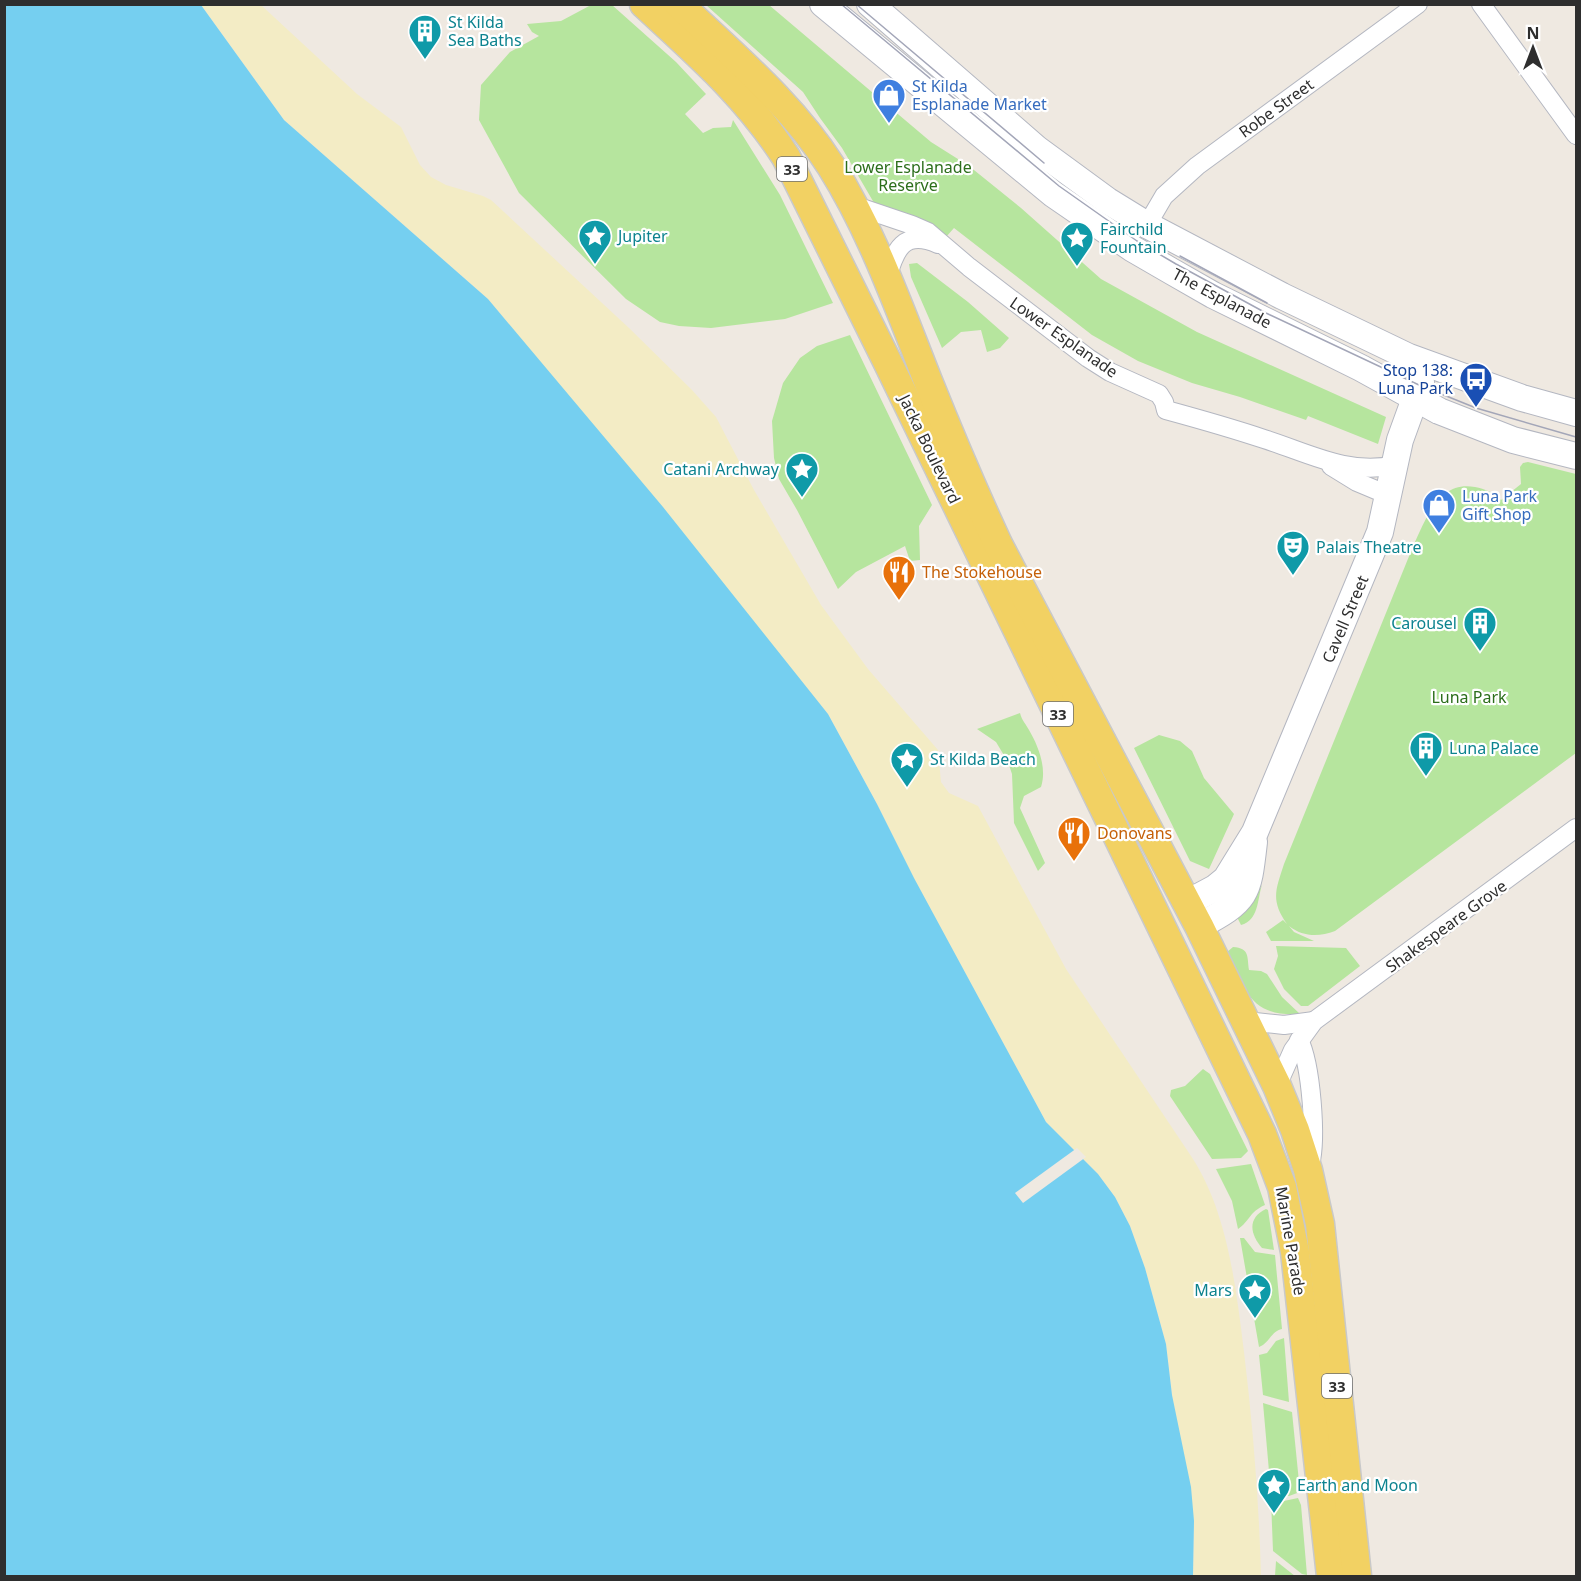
<svg xmlns="http://www.w3.org/2000/svg" width="1581" height="1581" viewBox="0 0 1581 1581" font-family="'Noto Sans',sans-serif">
	<rect width="100%" height="100%" fill="#efe9e1"/>
	<g fill="#b6e59e">
		<path d="M591,5H612L676,62L706,94L685,114L703,133L713,128L731,127L733,120L780,195L833,303L785,319L711,328L679,326L660,322L626,299L519,193L479,120L481,85L510,52L539,36L532,32L527,24L561,21Z"/>
		<path d="M706,5H769L931,142L969,166L1021,208L1101,279L1197,332L1386,417L1378,444L1308,416L1306,420L1240,397L1192,383L1138,361L1092,335L954,228L946,237L877,208L842,148L820,118L803,92Z"/>
		<path d="M917,263L968,302L1009,338L1000,348L987,352L981,330L961,332L942,348L911,277L909,264Z"/>
		<path d="M850,335L932,505L919,526L920,560L910,561L905,546L856,572L838,589L797,510L779,479L774,458L772,421L783,383L800,358L817,346Z"/>
		<path d="M1528,462L1576,474V753L1335,931C1319,937 1303,937 1289,926L1294,932L1314,941H1271L1266,932L1283,920L1287,924C1270,900 1276,889 1284,864L1414,544C1426,519 1439,480 1475,487C1485,489 1493,492 1501,500L1521,484L1520,467L1523,463Z"/>
		<path d="M1020,713C1022,721 1026,724 1029,730C1039,747 1047,769 1041,787L1024,796L1020,808L1045,863L1038,871L1014,823L1012,774L1008,762L996,742L977,729Z"/>
		<path d="M1159,735L1180,741L1192,751L1204,778L1234,814L1209,869L1190,861L1134,748Z"/>
		<path d="M1262,885C1257,900 1259,920 1241,925L1237,917L1256,896Z"/>
		<path d="M1276,946L1346,948L1360,966L1308,1006H1301L1284,989L1274,969L1278,956Z"/>
		<path d="M1233,947C1250,948 1247,957 1249,970L1261,971L1267,974L1282,997L1300,1014C1250,1017 1246,991 1227,952Z"/>
		<path d="M1203,1069L1210,1074L1248,1151L1241,1158L1212,1159L1170,1096L1171,1090L1185,1086Z"/>
		<path d="M1251,1164L1265,1205C1249,1212 1250,1221 1238,1229L1232,1201L1216,1169Z"/>
		<path d="M1266,1209L1268,1210L1274,1250L1262,1248C1250,1234 1247,1218 1266,1209Z"/>
		<path d="M1240,1238H1244L1255,1252L1275,1255L1282,1329C1271,1331 1269,1344 1259,1347Z"/>
		<path d="M1284,1338L1289,1402L1263,1395L1259,1355L1267,1353L1276,1341Z"/>
		<path d="M1263,1403L1292,1412L1300,1492L1289,1496L1271,1494Z"/>
		<path d="M1298,1498L1301,1505L1307,1575L1302,1574L1273,1551L1271,1500L1279,1502Z"/>
		<path d="M1276,1561L1295,1576H1275Z"/>
	</g>
	<path fill="#f3ecc5" d="M201,5H261L357,94L401,127L420,165L431,177L446,185L483,196L491,200L629,328L692,390L716,417L754,490L821,605L868,669L938,750L941,782L949,793L978,806L1066,969L1193,1159C1228,1214 1236,1288 1244,1352C1253,1427 1259,1501 1261,1576H1193L1194,1521L1172,1395L1166,1344L1145,1268L1130,1226L1115,1197L1098,1174L1046,1122L913,877L877,804L828,714L488,299L284,120Z"/>
	<path fill="#75cff0" d="M5,5H201L284,120L488,299L663,507L828,714L877,804L914,878L1046,1122L1098,1174L1115,1197L1130,1226L1145,1268L1166,1344L1172,1395L1191,1487L1194,1521L1193,1576H5Z"/>
	<path fill="#efe9e1" d="M1077,1148L1086,1157L1023,1203L1015,1193Z"/>
	<g fill="none" stroke-linecap="round" stroke-linejoin="round">
		<defs>
			<g id="street">
				<path d="M1481,4L1576,135"/>
				<path d="M853,205L912,225L928,232L969,267L1088,358L1110,372L1159,394L1164,402L1166,410C1199,419 1231,428 1264,439C1306,452 1349,476 1394,465"/>
				<path d="M1147,225L1164,196L1197,166L1418,4"/>
				<path d="M887,278C895,250 903,229 938,244"/>
				<path d="M1331,466L1357,482L1388,495"/>
				<path d="M1246,1021L1284,1025L1314,1021"/>
				<path d="M1299,1040C1311,1064 1317,1138 1310,1165"/>
				<path d="M1277,1086L1293,1050L1314,1021L1576,828"/>
			</g>
			<g id="secondary">
				<path d="M823,4L1053,194L1133,249L1171,271L1213,295L1361,368L1439,411L1513,440L1576,456"/>
				<path d="M870,4L1037,149L1108,201L1147,225L1282,296L1409,357L1522,398L1576,413"/>
				<path d="M1187,903L1215,888L1226,879L1255,832L1380,532L1400,440L1421,382"/>
				<path d="M1199,926C1248,900 1248,895 1254,842"/>
			</g>
			<g id="primary">
				<path d="M644,4C698,54 746,95 786,157L888,363L1262,1134L1282,1187L1295,1252L1331,1576"/>
				<path d="M679,4C732,55 791,103 831,166C873,233 899,308 928,381C950,436 973,490 998,544L1199,926L1277,1086L1295,1130L1308,1170L1320,1224L1357,1576"/>
			</g>
		</defs>
		<use href="#street" stroke="#b4b7c1" stroke-width="20"/>
		<use href="#secondary" stroke="#b4b7c1" stroke-width="28"/>
		<use href="#primary" stroke="#c9c9c9" stroke-width="31"/>
		<use href="#street" stroke="#fff" stroke-width="18"/>
		<use href="#secondary" stroke="#fff" stroke-width="26"/>
		<use href="#primary" stroke="#f2d163" stroke-width="28"/>
		<g stroke="#a3a6b8" stroke-width="1.5">
			<path d="M841,4L1059,186L1137,241L1176,264L1266,313L1419,385L1476,408L1576,437"/>
			<path d="M856,4L1044,163"/>
			<path d="M1180,256L1267,303"/>
		</g>
	</g>
	<defs>
		<symbol id="building-pin" viewBox="-11 -11 22 30"><path d="M0 17L-7.5 6A9.5 9.5 0 1 1 7.5 6Z" fill="#0f9aa8" stroke="#fff"/><path d="M-4-6H4V6H1V3H-1V6H-4ZM-2.5-4.3h1.7v1.8h-1.7ZM.8-4.3h1.7v1.8H.8ZM-2.5-1h1.7V.8h-1.7ZM.8-1h1.7V.8H.8Z" fill="#fff"/></symbol>
		<symbol id="shop-pin" viewBox="-11 -11 22 30"><path d="M0 17L-7.5 6A9.5 9.5 0 1 1 7.5 6Z" fill="#3f7fe0" stroke="#fff"/><path d="M-5-2.5h2.3a2.7 3.5 0 0 1 5.4 0H5L5.5 6h-11ZM-1.5-2.5h3a1.5 2.3 0 0 0-3 0Z" fill="#fff"/></symbol>
		<symbol id="sight-pin" viewBox="-11 -11 22 30"><path d="M0 17L-7.5 6A9.5 9.5 0 1 1 7.5 6Z" fill="#0f9aa8" stroke="#fff"/><path d="M0-6L1.8-2.2L6-1.7L2.9 1.2L3.7 5.4L0 3.3L-3.7 5.4L-2.9 1.2L-6-1.7L-1.8-2.2Z" fill="#fff"/></symbol>
		<symbol id="bus-pin" viewBox="-11 -11 22 30"><path d="M0 17L-7.5 6A9.5 9.5 0 1 1 7.5 6Z" fill="#1a4fb4" stroke="#fff"/><path d="M-5-6H5V4H4V6H2V4H-2V6H-4V4H-5ZM-3.5-4V0h7V-4ZM-3.5 1.2v1.5H-2V1.2ZM2 1.2v1.5H3.5V1.2Z" fill="#fff"/></symbol>
		<symbol id="theatre-pin" viewBox="-11 -11 22 30"><path d="M0 17L-7.5 6A9.5 9.5 0 1 1 7.5 6Z" fill="#0f9aa8" stroke="#fff"/><path d="M-5-5.5Q0-4 5-5.5V0Q5 5 0 6Q-5 5-5 0ZM-3.3-2.5H-1v1.5H-3.3ZM1-2.5H3.3v1.5H1ZM-2.8 1Q0 5.5 2.8 1Z" fill="#fff"/></symbol>
		<symbol id="restaurant-pin" viewBox="-11 -11 22 30"><path d="M0 17L-7.5 6A9.5 9.5 0 1 1 7.5 6Z" fill="#e8710a" stroke="#fff"/><path d="M-5-6h1v4h1v-4h1v4h1v-4h1v5L-1.5 .5V6h-2V.5L-5-1ZM5-6V6H3V1.5H1.5Q1.5-4 5-6Z" fill="#fff"/></symbol>
	</defs>
	<g fill-rule="evenodd">
		<use href="#building-pin" x="406" y="12" width="38" height="52"/>
		<use href="#shop-pin" x="870" y="76" width="38" height="52"/>
		<use href="#sight-pin" x="576" y="217" width="38" height="52"/>
		<use href="#sight-pin" x="1058" y="219" width="38" height="52"/>
		<use href="#bus-pin" x="1457" y="360" width="38" height="52"/>
		<use href="#sight-pin" x="783" y="450" width="38" height="52"/>
		<use href="#shop-pin" x="1420" y="486" width="38" height="52"/>
		<use href="#theatre-pin" x="1274" y="528" width="38" height="52"/>
		<use href="#restaurant-pin" x="880" y="553" width="38" height="52"/>
		<use href="#building-pin" x="1461" y="604" width="38" height="52"/>
		<use href="#building-pin" x="1407" y="729" width="38" height="52"/>
		<use href="#sight-pin" x="888" y="740" width="38" height="52"/>
		<use href="#restaurant-pin" x="1055" y="814" width="38" height="52"/>
		<use href="#sight-pin" x="1236" y="1271" width="38" height="52"/>
		<use href="#sight-pin" x="1255" y="1466" width="38" height="52"/>
	</g>
	<g text-anchor="middle" dominant-baseline="central" stroke-width="4.5" stroke-linejoin="round" paint-order="stroke">
		<g fill="#fff" stroke="#6d6d6d" stroke-width="1.5">
			<rect x="777" y="157" width="30" height="24" rx="4.5"/>
			<rect x="1043" y="702" width="30" height="24" rx="4.5"/>
			<rect x="1322" y="1374" width="30" height="24" rx="4.5"/>
		</g>
		<g font-size="15" font-weight="bold" fill="#2e2e2e">
			<text x="792" y="169">33</text>
			<text x="1058" y="714">33</text>
			<text x="1337" y="1386">33</text>
		</g>
		<g font-size="16" fill="#0d838f" stroke="#fff" text-anchor="start">
			<text x="448" y="22">St Kilda<tspan x="448" dy="18">Sea Baths</tspan></text>
			<text x="1100" y="229">Fairchild<tspan x="1100" dy="18">Fountain</tspan></text>
			<text x="618" y="236">Jupiter</text>
			<text x="779" y="469" text-anchor="end">Catani Archway</text>
			<text x="1316" y="547">Palais Theatre</text>
			<text x="1457" y="623" text-anchor="end">Carousel</text>
			<text x="1449" y="748">Luna Palace</text>
			<text x="930" y="759">St Kilda Beach</text>
			<text x="1232" y="1290" text-anchor="end">Mars</text>
			<text x="1297" y="1485">Earth and Moon</text>
		</g>
		<g font-size="16" fill="#366cbe" stroke="#fff" text-anchor="start">
			<text x="912" y="86">St Kilda<tspan x="912" dy="18">Esplanade Market</tspan></text>
			<text x="1462" y="496">Luna Park<tspan x="1462" dy="18">Gift Shop</tspan></text>
		</g>
		<g font-size="16" fill="#2e2e2e" stroke="#fff">
			<text transform="translate(1276 108) rotate(-36)">Robe Street</text>
			<text transform="translate(1222 298) rotate(28)">The Esplanade</text>
			<text transform="translate(1064 337) rotate(35)">Lower Esplanade</text>
			<text transform="translate(930 449) rotate(64)">Jacka Boulevard</text>
			<text transform="translate(1345 619) rotate(-67)">Cavell Street</text>
			<text transform="translate(1446 926) rotate(-36)">Shakespeare Grove</text>
			<text transform="translate(1291 1241) rotate(80)">Marine Parade</text>
		</g>
		<g font-size="16" fill="#2c6e1b" stroke="#fff">
			<text x="908" y="167">Lower Esplanade<tspan x="908" dy="18">Reserve</tspan></text>
			<text x="1469" y="697">Luna Park</text>
		</g>
		<g font-size="16" fill="#164399" stroke="#fff" text-anchor="end">
			<text x="1453" y="370">Stop 138:<tspan x="1453" dy="18">Luna Park</tspan></text>
		</g>
		<g font-size="16" fill="#c56008" stroke="#fff" text-anchor="start">
			<text x="922" y="572">The Stokehouse</text>
			<text x="1097" y="833">Donovans</text>
		</g>
	</g>
	<rect width="1581" height="1581" fill="none" stroke="#2e2e2e" stroke-width="12"/>
	<g transform="translate(1533 48)" stroke="#ffffff" stroke-width="4.5" paint-order="stroke">
	<path d="M0-4.5L10 22L0 15L-10 22Z" fill="#2e2e2e"/>
	<text y="-9" font-size="16" font-weight="bold" text-anchor="middle" fill="#2e2e2e">N</text>
	</g>
</svg>
